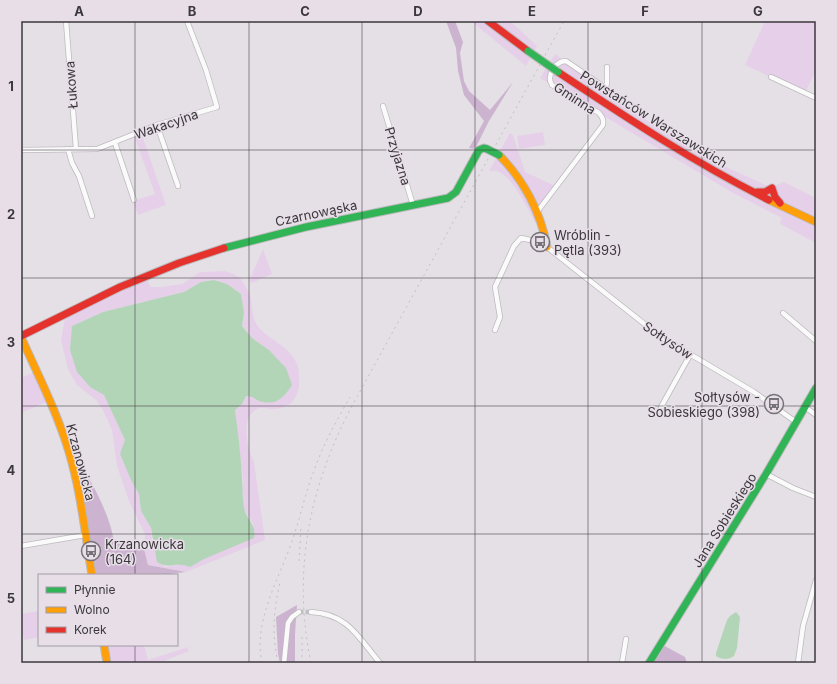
<svg xmlns="http://www.w3.org/2000/svg" width="837" height="684" viewBox="0 0 837 684" font-family="Inter,sans-serif">
	<rect width="100%" height="100%" fill="#e5e0e6"/>
	<g fill="#e6cfe9" fill-rule="evenodd">
		<path d="M471,21H510L537,46L526,66Z"/>
		<path d="M765,21H816V71L805,93L745,65Z"/>
		<path d="M555,54L602,87L609,96L704,157L772,188L776,185L784,182L816,198V243L780,224L782,218L733,193L540,78Z"/>
		<path d="M141,132L166,205L138,215L133,201L155,194L134,135Z"/>
		<path d="M543,132L545,145L519,149L517,136Z"/>
		<path d="M510,133L513,135L525,172L551,184L556,187L537,212L546,238C531,221 518,181 499,172C496,170 493,171 489,171Z"/>
		<path d="M263,249L272,274L252,283L249,281Z"/>
		<path d="M225,271C230,273 237,275 241,279C241,279 244,284 244,284C246,288 249,292 250,295C253,305 251,316 257,325C267,340 288,344 296,362C300,369 299,378 299,386C297,401 288,409 272,409C268,409 264,407 260,408C239,414 247,448 254,462L265,540L186,572L148,565L144,549L145,534L129,501L117,466L112,430L103,410L96,400L77,385L68,369L61,340L66,313L146,279L151,287H162L182,284L200,272ZM214,280L227,284L241,294L244,312L242,325L252,338L269,350L263,402L251,396H246L242,404L235,410L243,480L242,495L244,510L254,525L190,567L182,564L165,567L152,541L151,528L141,511L139,494L131,480L125,440L72,326L103,312L184,292L201,282Z"/>
		<path d="M36,371L49,401L21,413V378Z"/>
		<path d="M39,611V637L24,640L21,626V614Z"/>
		<path d="M104,645H144L148,660L185,648L187,647L189,651L159,663H107Z"/>
	</g>
	<g fill="#ccb3cf">
		<path d="M446,21H455L463,42L460,53L464,81L469,91L490,110L513,82L489,121L475,149L469,148L484,121L464,95L458,71L456,48Z"/>
		<path d="M69,453C74,459 81,466 85,472C97,491 111,520 114,542L144,549L148,565L186,572L161,575H92Z"/>
		<path d="M297,605L295,634V663H280L278,654L276,617Z"/>
		<path d="M661,644L685,657L687,663H649Z"/>
	</g>
	<g fill="#b2d5b8">
		<path d="M214,280L227,284L241,294L244,312L242,326L252,338L269,350L286,368L292,385C285,396 278,405 263,402C256,401 253,395 246,396L242,404L235,410C238,433 241,456 242,479C243,488 242,497 244,507C245,519 257,523 254,538L204,559L190,567C175,561 170,570 157,562L151,528L141,511L139,494L131,480L120,454L125,440L104,395L90,387L77,372L70,350L72,326L103,312L184,292L201,282Z"/>
		<path d="M736,612L740,617L737,648L734,656C729,660 721,660 716,656V653L727,620L730,616Z"/>
	</g>
	<g fill="none" stroke-linecap="round" stroke-linejoin="round">
		<path stroke="#c3bec4" stroke-width="4.5" stroke-dasharray="4.5 2" stroke-linecap="butt" d="M299,612H311"/>
		<defs>
			<g id="street">
				<path d="M66,21L76,149"/>
				<path d="M771,77L816,98"/>
				<path d="M383,106L413,205"/>
				<path d="M157,125L178,186"/>
				<path d="M115,143L134,200"/>
				<path d="M68,149L72,163L79,176L92,216"/>
				<path d="M21,150L97,149L157,125L217,107L206,70L187,21"/>
				<path d="M537,212L603,125C604,119 602,117 599,113L552,85C546,76 555,61 566,61L604,87L607,84V67"/>
				<path d="M783,313L816,341"/>
				<path d="M495,330L500,317L495,287L514,246L521,238L530,240L547,247L661,337L754,392L796,422"/>
				<path d="M661,407L690,355"/>
				<path d="M805,407L816,415"/>
				<path d="M766,474L793,488L816,497"/>
				<path d="M21,546L85,535"/>
				<path d="M311,612C348,614 358,637 380,663"/>
				<path d="M284,663L288,623L292,617L299,612"/>
				<path d="M622,663L626,639"/>
				<path d="M798,663L803,626L816,580"/>
			</g>
			<g id="fast">
				<path d="M224,248L306,227L448,198L456,192L479,150L484,148L487,149"/>
				<path d="M649,663L766,474L816,388"/>
			</g>
			<g id="slow">
				<path d="M499,155C524,180 541,213 547,247"/>
				<path d="M769,200L816,222"/>
				<path d="M21,337C38,375 57,412 69,452C81,492 85,534 92,575"/>
				<path d="M104,645L107,663"/>
			</g>
			<g id="jam">
				<path d="M488,21L528,51"/>
				<path d="M558,72C627,118 695,163 769,200"/>
				<path d="M757,192H765L772,188L775,197L780,203"/>
				<path d="M21,336L120,287L179,263L224,248"/>
			</g>
		</defs>
		<use href="#street" stroke="#bdbabe" stroke-width="6"/>
		<use href="#fast" stroke="#bdbabe" stroke-width="9"/>
		<use href="#slow" stroke="#bdbabe" stroke-width="9"/>
		<use href="#jam" stroke="#bdbabe" stroke-width="9"/>
		<use href="#street" stroke="#fbfafb" stroke-width="4.5"/>
		<use href="#fast" stroke="#30b455" stroke-width="7"/>
		<use href="#slow" stroke="#ff9f0a" stroke-width="7"/>
		<use href="#jam" stroke="#e5322d" stroke-width="7"/>
		<g stroke="#c0c0c1" stroke-width="1" stroke-dasharray="2 4" stroke-linecap="butt">
			<path d="M299,561L301,527"/>
			<path d="M262,663C253,622 278,581 291,544C300,519 305,493 315,468C324,443 337,420 350,397"/>
			<path d="M278,663C272,634 273,612 280,583"/>
			<path d="M302,663V633"/>
			<path d="M311,663C292,572 309,487 352,406L564,21"/>
		</g>
		<defs>
			<g id="fast-bridge">
				<path d="M528,51L558,72"/>
				<path d="M487,149L499,155"/>
			</g>
		</defs>
		<use href="#fast-bridge" stroke="#bdbabe" stroke-width="9" stroke-linecap="butt"/>
		<use href="#fast-bridge" stroke="#30b455" stroke-width="7"/>
	</g>
	<path fill="none" stroke="#3b383c" stroke-width="1" stroke-opacity="0.55" d="M135,21V575M249,21V663M362,21V663M475,21V663M588,21V663M702,21V663M21,150H816M21,278H816M21,406H816M21,534H816M135,645V663"/>
	<defs>
		<symbol id="bus-ring" viewBox="-11 -11 22 22"><circle r="9.5" fill="#e7dee8" stroke="#767378" stroke-width="1.5"/><path d="M-5-6H5V4H4V6H2V4H-2V6H-4V4H-5ZM-3.5-4V0h7V-4ZM-3.5 1.2v1.5H-2V1.2ZM2 1.2v1.5H3.5V1.2Z" fill="#767378"/></symbol>
	</defs>
	<g fill-rule="evenodd">
		<use href="#bus-ring" x="529" y="231" width="22" height="22"/>
		<use href="#bus-ring" x="763" y="393" width="22" height="22"/>
		<use href="#bus-ring" x="80" y="540" width="22" height="22"/>
	</g>
	<g text-anchor="middle" dominant-baseline="central" stroke-width="3" stroke-linejoin="round" paint-order="stroke">
		<g font-size="13" fill="#3b383c" stroke="#e7dee8">
			<text transform="translate(71 85) rotate(-94)">Łukowa</text>
			<text transform="translate(575 98) rotate(33)">Gminna</text>
			<text transform="translate(654 119) rotate(32)">Powstańców Warszawskich</text>
			<text transform="translate(166 124) rotate(-19)">Wakacyjna</text>
			<text transform="translate(398 156) rotate(73)">Przyjazna</text>
			<text transform="translate(316 213) rotate(-12)">Czarnowąska</text>
			<text transform="translate(668 340) rotate(34)">Sołtysów</text>
			<text transform="translate(81 462) rotate(75)">Krzanowicka</text>
			<text transform="translate(724 520) rotate(-58)">Jana Sobieskiego</text>
		</g>
		<g font-size="13" fill="#3b383c" stroke="#e7dee8" text-anchor="start">
			<text x="554" y="235">Wróblin -<tspan x="554" dy="15">Pętla (393)</tspan></text>
			<text x="760" y="397" text-anchor="end">Sołtysów -<tspan x="760" dy="15">Sobieskiego (398)</tspan></text>
			<text x="105" y="544">Krzanowicka<tspan x="105" dy="15">(164)</tspan></text>
		</g>
	</g>
	<rect width="837" height="684" fill="none" stroke="#e7dee8" stroke-width="44"/>
	<rect x="38" y="574" width="140" height="72" fill="#e7dee8" stroke="#a29ca3"/>
	<rect x="46" y="587" width="20" height="6" fill="#30b455" stroke="#a29ca3"/>
	<text x="74" y="594" font-size="12" fill="#3b383c">Płynnie</text>
	<rect x="46" y="607" width="20" height="6" fill="#ff9f0a" stroke="#a29ca3"/>
	<text x="74" y="614" font-size="12" fill="#3b383c">Wolno</text>
	<rect x="46" y="627" width="20" height="6" fill="#e5322d" stroke="#a29ca3"/>
	<text x="74" y="634" font-size="12" fill="#3b383c">Korek</text>
	<rect x="22" y="22" width="793" height="640" fill="none" stroke="#3b383c" stroke-width="1.5"/>
	<g font-size="13" text-anchor="middle" font-weight="bold" fill="#3b383c">
		<text x="79" y="16">A</text>
		<text x="192" y="16">B</text>
		<text x="305" y="16">C</text>
		<text x="418" y="16">D</text>
		<text x="532" y="16">E</text>
		<text x="645" y="16">F</text>
		<text x="758" y="16">G</text>
		<text x="11" y="91">1</text>
		<text x="11" y="219">2</text>
		<text x="11" y="347">3</text>
		<text x="11" y="475">4</text>
		<text x="11" y="603">5</text>
	</g>
</svg>
